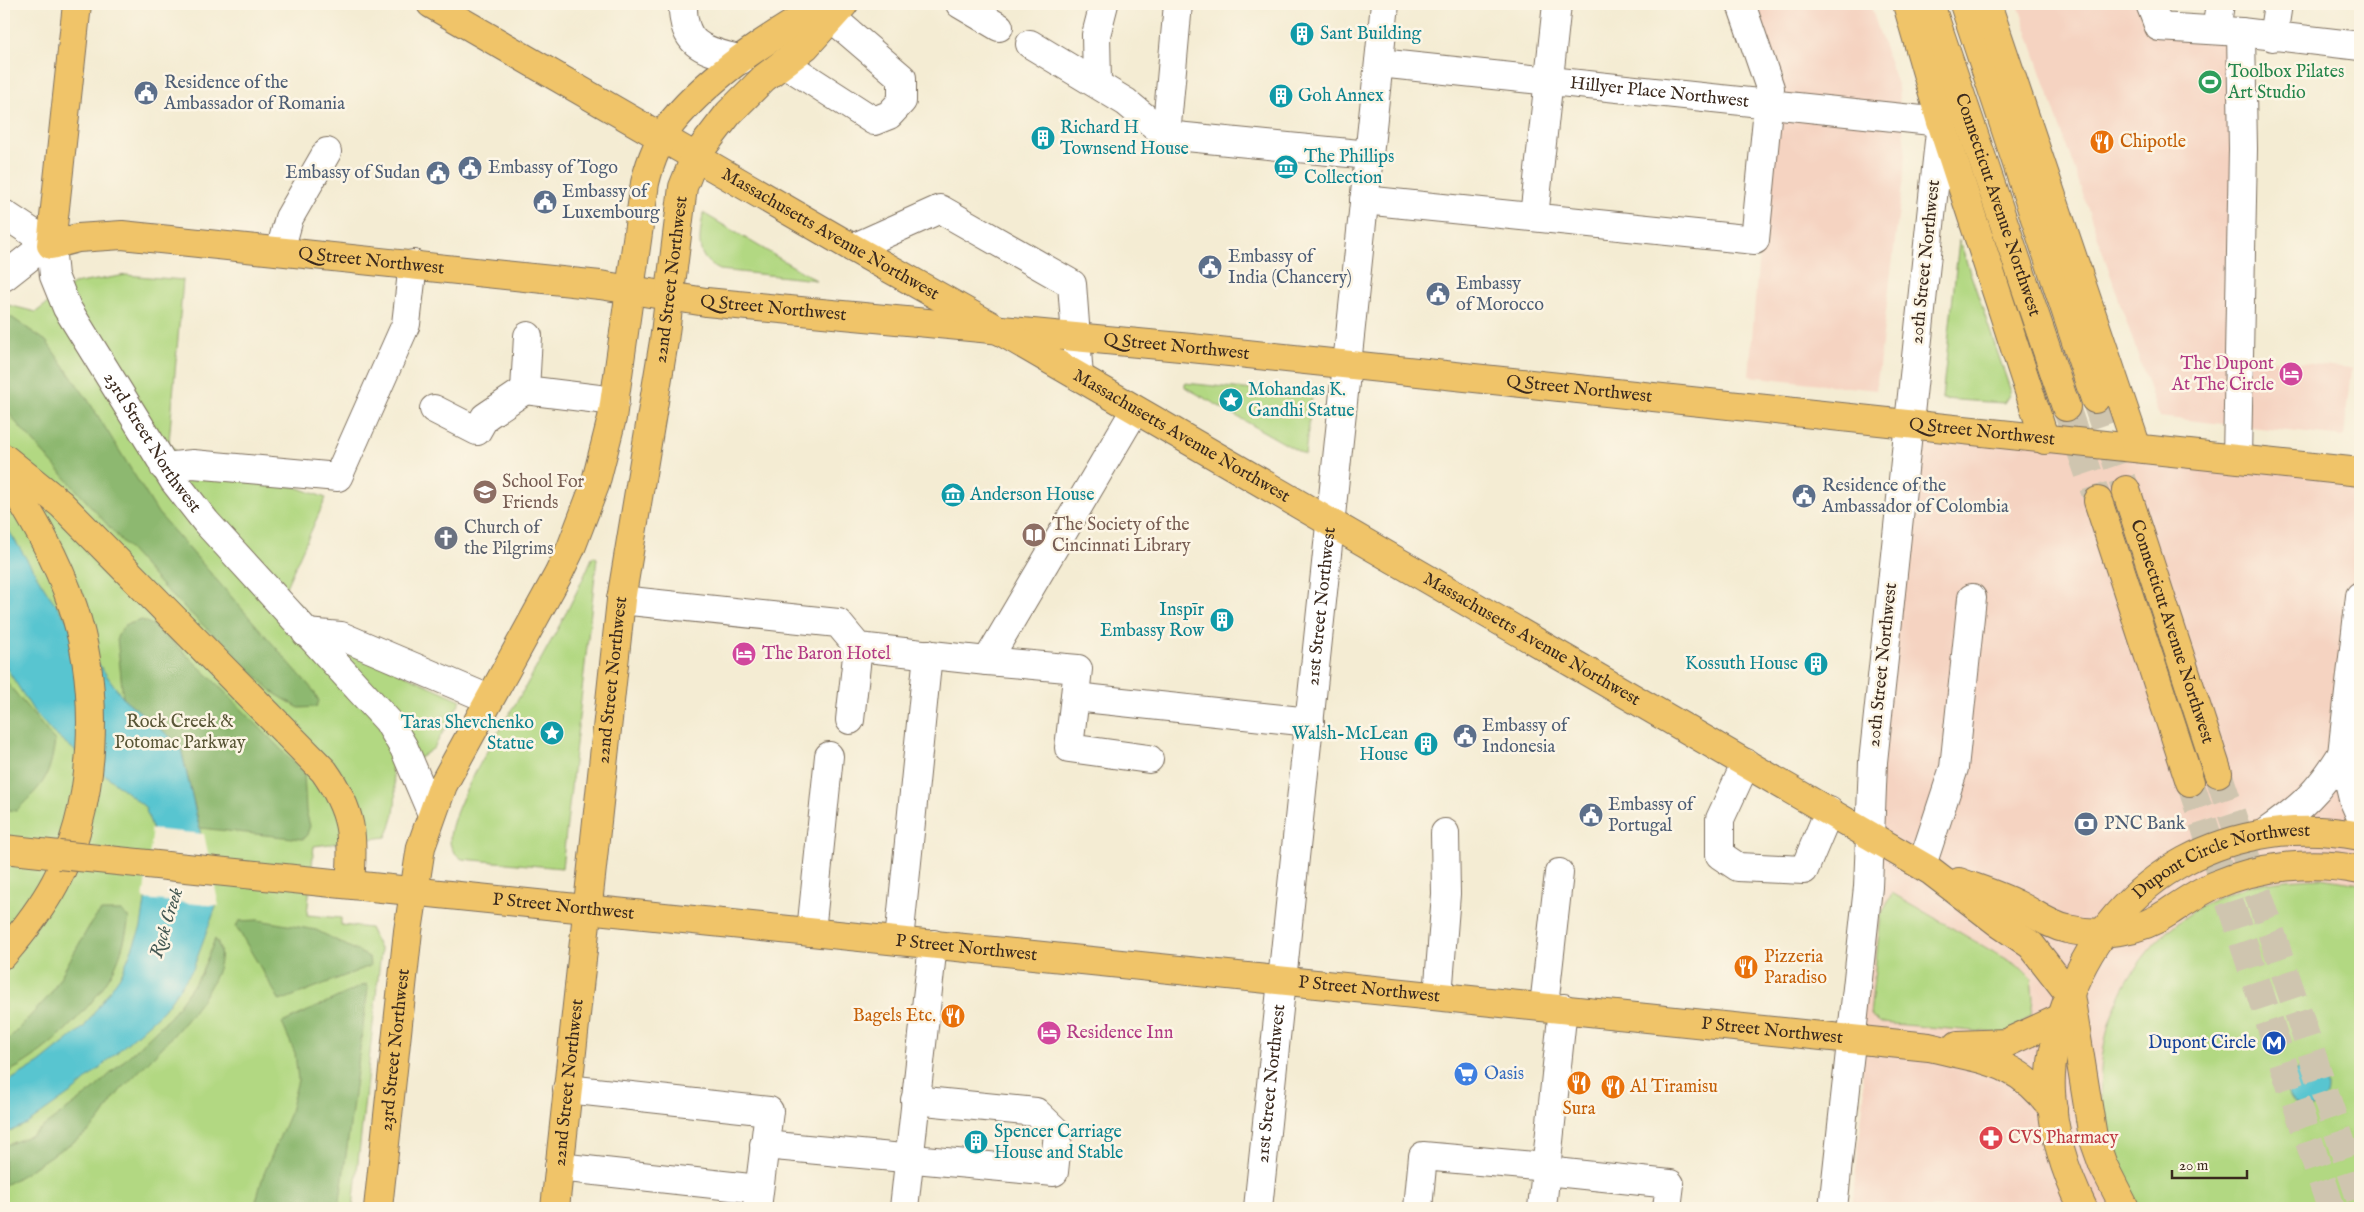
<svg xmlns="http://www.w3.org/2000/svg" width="2364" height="1212" viewBox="0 0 2364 1212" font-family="'IM FELL English',serif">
	<rect width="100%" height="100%" fill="#fcf5e5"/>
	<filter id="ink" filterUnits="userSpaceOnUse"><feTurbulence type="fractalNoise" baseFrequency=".02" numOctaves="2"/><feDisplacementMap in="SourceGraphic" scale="10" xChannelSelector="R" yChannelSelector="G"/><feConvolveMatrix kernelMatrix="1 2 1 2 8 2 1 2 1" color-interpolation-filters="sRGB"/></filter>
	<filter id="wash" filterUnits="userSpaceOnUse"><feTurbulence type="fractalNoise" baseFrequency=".0096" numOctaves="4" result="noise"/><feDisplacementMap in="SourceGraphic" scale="20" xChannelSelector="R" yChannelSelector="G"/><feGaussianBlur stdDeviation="1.12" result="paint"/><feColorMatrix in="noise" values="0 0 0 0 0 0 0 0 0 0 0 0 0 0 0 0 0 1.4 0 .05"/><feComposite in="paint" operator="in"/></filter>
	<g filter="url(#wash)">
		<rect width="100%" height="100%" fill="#f4ecd3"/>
		<g fill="#f5d3c1">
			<path d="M1747,4H1870L1898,88L1906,155L1876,390L1749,376L1773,77Z"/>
			<path d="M2018,4H2153L2163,34L2245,40L2231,356L2351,368L2344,437L2159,417Z"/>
			<path d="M1909,426L2360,472V1208H1852L1864,1095L1855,1003Z"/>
		</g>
		<g fill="#b2d882" stroke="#768150">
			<path d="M703,213L816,280L720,270C693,257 700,239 703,213Z"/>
			<path d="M1959,240L2010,389L2009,395L2004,403L1942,399Z"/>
			<path d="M126,275L183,280L169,442L195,478L199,476L296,487L326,498L285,589L340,646L461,700L434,748L421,757L391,769C398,793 397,813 386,837L314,846L307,915L341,918V925L370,928L381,951L353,1208H4V300L8,305L36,312L73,284Z"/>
			<path d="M1185,383L1312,396L1305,455L1185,387Z"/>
			<path d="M593,556L597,558L562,868L462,859C456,855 450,849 450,841C448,809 505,722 523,691C548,647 573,603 593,556Z"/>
			<path d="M2320,878L2360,884V1208H2137C2128,1189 2114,1168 2107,1147C2104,1138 2104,1127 2103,1117C2088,1020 2141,925 2234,891C2262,881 2290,879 2320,878Z"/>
			<path d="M1892,893L2021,968L2031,978L2033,998L2031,1015L2008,1034L1881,1023L1870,1015L1881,915Z"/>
		</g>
		<g fill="#8db870" stroke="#647147">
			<path d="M11,317L46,341L88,400L158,513L313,690L319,701L316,707L299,708L274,693L162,586L13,419L4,404V319Z"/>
			<path d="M142,620L158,628L214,681L304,773L306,811L310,826L306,837L302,839L200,828L180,745L123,698L117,637L125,625Z"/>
			<path d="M4,679L55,741C49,780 44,783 16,811L4,809Z"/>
			<path d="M101,911H121L129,918C126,935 122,953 114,969C95,1006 42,1058 4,1074V1044L50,995L91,923Z"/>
			<path d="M258,920L316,930L369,957L370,966L280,1001L236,926L239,921Z"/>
			<path d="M215,939C245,975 142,1066 120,1091C109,1103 103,1119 90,1130C80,1139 67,1146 55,1153C39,1163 22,1177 4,1185V1146L32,1135L92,1091L171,1016L201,974Z"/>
			<path d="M366,984L368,988L339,1208H254L263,1176L289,1115L298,1080L295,1053L282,1023Z"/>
		</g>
		<g fill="#58c5d0" stroke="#4a7877">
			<path d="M4,523L49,595L123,698L180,745L217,904L193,969L164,1010L75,1090L27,1124L4,1134V1084L39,1063L84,1027L122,973L141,927L155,836L145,807L52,732L33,710L4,664Z"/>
			<circle cx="2307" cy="1088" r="20"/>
		</g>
		<path fill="#f4ecd3" d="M150,829L204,834L219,906L143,899L152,836Z"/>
	</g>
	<g filter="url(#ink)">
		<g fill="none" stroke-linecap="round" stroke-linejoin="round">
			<g stroke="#cfc5af" stroke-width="28" stroke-dasharray="28 14" stroke-linecap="butt">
				<path d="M2095,399L2126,490"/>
				<path d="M2066,407L2098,501"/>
				<path d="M2218,773L2360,1198"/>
				<path d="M2190,782L2331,1208"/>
			</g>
			<defs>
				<g id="minor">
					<path d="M683,4C682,48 706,50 741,60"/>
					<path d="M960,4L999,27"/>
					<path d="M1178,4L1166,135L1369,155"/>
					<path d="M2150,4L2159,27L2241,32L2243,149L2237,458"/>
					<path d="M2216,30L2220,4"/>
					<path d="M2241,32L2360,46"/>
					<path d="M2273,37L2278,4"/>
					<path d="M1030,44L1126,102L1166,135"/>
					<path d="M784,63L874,121L889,115L902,101V78L832,18"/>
					<path id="s1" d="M1379,63L1941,122L1873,762L1868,887L1833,1208"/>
					<path d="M1097,82L1096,35L1104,4"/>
					<path d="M1364,200L1755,240L1770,88L1741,4"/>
					<path d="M4,214L51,245"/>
					<path d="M1534,217L1557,4"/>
					<path id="s2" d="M51,245L54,276L67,308L174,481L206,522L388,721L404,748L432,814"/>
					<path d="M853,248L940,209L1072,284L1079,377"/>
					<path d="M280,251L289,218L327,152"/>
					<path d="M4,277L32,255L51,245"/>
					<path d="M528,336L525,390L615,401"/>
					<path d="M434,409L477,431L485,417L525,390"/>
					<path d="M164,467L193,464L338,477L406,324L413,264"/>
					<path d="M2360,596L2342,754L2353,799L2360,815"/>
					<path d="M621,600L838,623L858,647L987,661L1135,410"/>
					<path d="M306,633L341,636L489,699"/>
					<path d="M987,661L1078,669L1069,748L1149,759"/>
					<path d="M1075,697L1310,722"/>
					<path d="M850,720L858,647"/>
					<path d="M1746,763L1720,819V855L1738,867L1804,870L1829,811"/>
					<path d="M2266,832C2302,807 2319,791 2342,754"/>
					<path d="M1922,865L1954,768L1972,598"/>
					<path d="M811,932L829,756"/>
					<path d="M899,941L928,654"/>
					<path d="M1438,996L1446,894L1445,833"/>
					<path d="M1544,1006L1559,873"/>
					<path d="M567,1089L769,1111L757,1208"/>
					<path d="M764,1145L1054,1172L1058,1133L1036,1112L915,1100"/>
					<path d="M559,1167L759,1189"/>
					<path d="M1546,1171L1670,1184L1667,1208"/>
					<path d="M904,1208L933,944"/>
					<path id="s3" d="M1258,1208L1385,4"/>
					<path d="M1418,1208L1423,1156L1546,1167"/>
					<path d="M1542,1208L1563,1008"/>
				</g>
				<g id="major">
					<path id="s4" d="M77,4L51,245L78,238L122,235L600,285L706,302L1191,348L2360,472"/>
					<path id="s5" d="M431,4L853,248L1002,332L1931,871L2000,924L2031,945L2070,995L2093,1137L2103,1165L2125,1208"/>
					<path d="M1907,4L1941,122L2045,440"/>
					<path id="s6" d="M1930,4L2066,407"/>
					<path d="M1964,4L2095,399"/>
					<path d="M1987,4L2137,448"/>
					<path d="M4,458L61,504L324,771C353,812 354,836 350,884"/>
					<path d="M4,472C31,515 57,558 73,607C101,689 97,806 55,883C41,909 23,932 4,954"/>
					<path id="s7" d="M2126,490L2218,773"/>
					<path d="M2098,501L2190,782"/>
					<path d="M4,849L59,855"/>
					<path id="s8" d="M255,875L1929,1047C1983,1060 2018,1060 2053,1109"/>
					<path d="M1959,882C1978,889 1998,895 2016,904C2033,912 2048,925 2067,929C2101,937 2140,932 2169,912C2184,902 2198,892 2215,885C2260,866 2312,860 2360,870"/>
					<path d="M1958,1045L2006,1043L2061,1018"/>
					<path id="s9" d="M378,1208L408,931L421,847L443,785L558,575L571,548L595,485L612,418L645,183C650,162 659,139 673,121C714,72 772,35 827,4"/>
					<path id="s10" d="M555,1208L621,600L664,341L683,187L695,157L729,113L764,78L806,46L844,4"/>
					<path id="s11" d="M2083,1208C2065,1172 2053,1133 2051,1092C2049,1060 2058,1026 2069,996C2116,873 2233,812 2360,836"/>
				</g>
			</defs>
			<use href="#minor" stroke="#7c6e5d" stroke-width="30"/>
			<use href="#major" stroke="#7c6e5d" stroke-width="30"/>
			<use href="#minor" stroke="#fff" stroke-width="28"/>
			<use href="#major" stroke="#f0c469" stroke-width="28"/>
			<defs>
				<path id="major-bridge" d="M59,855L255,875"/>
			</defs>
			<use href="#major-bridge" stroke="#7c6e5d" stroke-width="30" stroke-linecap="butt"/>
			<use href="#major-bridge" stroke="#f0c469" stroke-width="28"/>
		</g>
	</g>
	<defs>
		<symbol id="building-disc" viewBox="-11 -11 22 22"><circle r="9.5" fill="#0f9aa8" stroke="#fcf5e5"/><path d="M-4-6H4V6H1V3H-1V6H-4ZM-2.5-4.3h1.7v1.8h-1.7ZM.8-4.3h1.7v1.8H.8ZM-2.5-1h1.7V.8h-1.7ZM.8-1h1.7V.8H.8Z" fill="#fff"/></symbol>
		<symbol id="stadium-disc" viewBox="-11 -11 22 22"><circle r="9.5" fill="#2e9e5b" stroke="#fcf5e5"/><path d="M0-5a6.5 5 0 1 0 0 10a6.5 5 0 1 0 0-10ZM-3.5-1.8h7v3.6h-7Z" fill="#fff"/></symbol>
		<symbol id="civic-disc" viewBox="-11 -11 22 22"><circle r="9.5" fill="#5c6f8a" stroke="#fcf5e5"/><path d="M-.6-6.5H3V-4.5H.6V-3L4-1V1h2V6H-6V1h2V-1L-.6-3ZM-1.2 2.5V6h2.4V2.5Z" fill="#fff"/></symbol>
		<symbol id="restaurant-disc" viewBox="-11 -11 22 22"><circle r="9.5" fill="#e8710a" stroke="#fcf5e5"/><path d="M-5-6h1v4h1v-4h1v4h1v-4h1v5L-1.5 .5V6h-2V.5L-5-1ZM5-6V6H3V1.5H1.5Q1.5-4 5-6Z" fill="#fff"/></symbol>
		<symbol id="museum-disc" viewBox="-11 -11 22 22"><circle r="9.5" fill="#0f9aa8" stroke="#fcf5e5"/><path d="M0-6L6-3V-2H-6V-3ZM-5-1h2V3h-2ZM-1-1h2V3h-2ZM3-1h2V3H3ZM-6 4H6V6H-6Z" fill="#fff"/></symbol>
		<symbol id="hotel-disc" viewBox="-11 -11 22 22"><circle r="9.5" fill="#d1479c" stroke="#fcf5e5"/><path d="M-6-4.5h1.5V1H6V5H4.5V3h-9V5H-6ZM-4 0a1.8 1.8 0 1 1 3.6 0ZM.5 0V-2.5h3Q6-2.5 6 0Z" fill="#fff"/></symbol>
		<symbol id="sight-disc" viewBox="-11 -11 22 22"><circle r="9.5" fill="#0f9aa8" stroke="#fcf5e5"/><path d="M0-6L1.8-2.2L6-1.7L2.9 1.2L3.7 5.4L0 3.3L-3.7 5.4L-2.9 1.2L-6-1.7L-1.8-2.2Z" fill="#fff"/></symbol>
		<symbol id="school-disc" viewBox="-11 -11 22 22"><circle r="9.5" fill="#8d6e63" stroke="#fcf5e5"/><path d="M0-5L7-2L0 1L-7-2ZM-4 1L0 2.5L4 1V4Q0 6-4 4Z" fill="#fff"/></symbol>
		<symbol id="library-disc" viewBox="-11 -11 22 22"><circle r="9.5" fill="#8d6e63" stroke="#fcf5e5"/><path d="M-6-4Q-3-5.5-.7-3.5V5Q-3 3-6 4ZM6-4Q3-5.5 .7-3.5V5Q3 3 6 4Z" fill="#fff"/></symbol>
		<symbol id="church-disc" viewBox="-11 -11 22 22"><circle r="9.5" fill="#6b7280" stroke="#fcf5e5"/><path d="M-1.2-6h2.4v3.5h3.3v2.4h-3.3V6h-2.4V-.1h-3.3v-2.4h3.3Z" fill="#fff"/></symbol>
		<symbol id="bank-disc" viewBox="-11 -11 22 22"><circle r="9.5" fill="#5c6f8a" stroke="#fcf5e5"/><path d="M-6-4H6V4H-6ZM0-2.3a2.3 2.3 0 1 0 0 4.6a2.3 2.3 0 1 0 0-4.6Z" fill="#fff"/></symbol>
		<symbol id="metro-disc" viewBox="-11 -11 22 22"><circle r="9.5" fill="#1a4fb4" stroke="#fcf5e5"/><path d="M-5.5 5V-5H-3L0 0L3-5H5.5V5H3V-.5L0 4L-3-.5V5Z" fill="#fff"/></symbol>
		<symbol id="supermarket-disc" viewBox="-11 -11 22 22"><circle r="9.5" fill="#3f7fe0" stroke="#fcf5e5"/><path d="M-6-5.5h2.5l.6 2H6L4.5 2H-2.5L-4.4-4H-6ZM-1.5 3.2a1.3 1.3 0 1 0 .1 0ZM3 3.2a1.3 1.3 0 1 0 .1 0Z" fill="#fff"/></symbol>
		<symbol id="pharmacy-disc" viewBox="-11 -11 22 22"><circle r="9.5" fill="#e0444e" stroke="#fcf5e5"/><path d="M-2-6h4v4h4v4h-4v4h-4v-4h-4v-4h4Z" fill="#fff"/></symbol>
	</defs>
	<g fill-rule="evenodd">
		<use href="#building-disc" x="1288" y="20" width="28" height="28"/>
		<use href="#stadium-disc" x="2196" y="68" width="28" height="28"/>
		<use href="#civic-disc" x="132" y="79" width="28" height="28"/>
		<use href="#building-disc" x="1267" y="82" width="28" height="28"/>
		<use href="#building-disc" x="1029" y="124" width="28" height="28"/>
		<use href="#restaurant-disc" x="2088" y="128" width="28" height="28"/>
		<use href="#museum-disc" x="1272" y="153" width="28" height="28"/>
		<use href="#civic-disc" x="456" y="154" width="28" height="28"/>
		<use href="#civic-disc" x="424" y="159" width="28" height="28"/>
		<use href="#civic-disc" x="531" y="188" width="28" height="28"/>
		<use href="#civic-disc" x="1196" y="253" width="28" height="28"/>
		<use href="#civic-disc" x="1424" y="280" width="28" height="28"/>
		<use href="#hotel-disc" x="2277" y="360" width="28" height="28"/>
		<use href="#sight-disc" x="1217" y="386" width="28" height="28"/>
		<use href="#school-disc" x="471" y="478" width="28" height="28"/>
		<use href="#museum-disc" x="939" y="481" width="28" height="28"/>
		<use href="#civic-disc" x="1790" y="482" width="28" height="28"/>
		<use href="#library-disc" x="1020" y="521" width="28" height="28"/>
		<use href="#church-disc" x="432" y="524" width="28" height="28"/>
		<use href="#building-disc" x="1208" y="606" width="28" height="28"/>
		<use href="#hotel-disc" x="730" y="640" width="28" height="28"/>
		<use href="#building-disc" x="1802" y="650" width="28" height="28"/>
		<use href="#sight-disc" x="538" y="719" width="28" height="28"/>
		<use href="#civic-disc" x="1451" y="722" width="28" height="28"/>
		<use href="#building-disc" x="1412" y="730" width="28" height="28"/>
		<use href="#civic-disc" x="1577" y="801" width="28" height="28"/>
		<use href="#bank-disc" x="2072" y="810" width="28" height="28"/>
		<use href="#restaurant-disc" x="1732" y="953" width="28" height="28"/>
		<use href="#restaurant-disc" x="939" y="1002" width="28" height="28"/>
		<use href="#hotel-disc" x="1035" y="1019" width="28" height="28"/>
		<use href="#metro-disc" x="2260" y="1029" width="28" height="28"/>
		<use href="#supermarket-disc" x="1452" y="1060" width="28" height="28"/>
		<use href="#restaurant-disc" x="1565" y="1069" width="28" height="28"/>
		<use href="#restaurant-disc" x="1599" y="1073" width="28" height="28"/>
		<use href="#pharmacy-disc" x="1977" y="1124" width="28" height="28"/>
		<use href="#building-disc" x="962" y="1128" width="28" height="28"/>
	</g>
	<g text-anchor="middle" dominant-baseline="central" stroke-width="5" stroke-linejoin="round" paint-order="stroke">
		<g font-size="18" fill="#0d838f" stroke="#fcf5e5" text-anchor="start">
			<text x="1320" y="34">Sant Building</text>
			<text x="1298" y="96">Goh Annex</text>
			<text x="1060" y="128">Richard H<tspan x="1060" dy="21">Townsend House</tspan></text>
			<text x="1304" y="157">The Phillips<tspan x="1304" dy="21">Collection</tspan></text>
			<text x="1248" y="390">Mohandas K.<tspan x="1248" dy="21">Gandhi Statue</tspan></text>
			<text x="970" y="495">Anderson House</text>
			<text x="1204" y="610" text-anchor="end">Inspīr<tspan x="1204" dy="21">Embassy Row</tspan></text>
			<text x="1798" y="664" text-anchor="end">Kossuth House</text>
			<text x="534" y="723" text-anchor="end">Taras Shevchenko<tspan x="534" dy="21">Statue</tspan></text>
			<text x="1408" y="734" text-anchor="end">Walsh-McLean<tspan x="1408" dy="21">House</tspan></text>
			<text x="994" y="1132">Spencer Carriage<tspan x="994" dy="21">House and Stable</tspan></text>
		</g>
		<g font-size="18" fill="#27864d" stroke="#fcf5e5" text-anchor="start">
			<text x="2228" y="72">Toolbox Pilates<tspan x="2228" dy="21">Art Studio</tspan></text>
		</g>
		<g font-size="18" fill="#4e5e75" stroke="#fcf5e5" text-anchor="start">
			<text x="164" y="83">Residence of the<tspan x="164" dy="21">Ambassador of Romania</tspan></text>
			<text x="488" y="168">Embassy of Togo</text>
			<text x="420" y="173" text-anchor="end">Embassy of Sudan</text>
			<text x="562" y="192">Embassy of<tspan x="562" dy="21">Luxembourg</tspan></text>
			<text x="1228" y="257">Embassy of<tspan x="1228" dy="21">India (Chancery)</tspan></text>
			<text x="1456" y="284">Embassy<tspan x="1456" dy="21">of Morocco</tspan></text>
			<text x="1822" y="486">Residence of the<tspan x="1822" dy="21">Ambassador of Colombia</tspan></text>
			<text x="1482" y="726">Embassy of<tspan x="1482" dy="21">Indonesia</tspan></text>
			<text x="1608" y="805">Embassy of<tspan x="1608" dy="21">Portugal</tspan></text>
			<text x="2104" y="824">PNC Bank</text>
		</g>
		<g font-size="18" fill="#3b2a1e" stroke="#fcf5e5">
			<text stroke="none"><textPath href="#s1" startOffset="282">Hillyer Place Northwest</textPath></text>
			<text stroke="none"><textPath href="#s6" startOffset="212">Connecticut Avenue Northwest</textPath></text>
			<text stroke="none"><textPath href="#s5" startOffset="461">Massachusetts Avenue Northwest</textPath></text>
			<text stroke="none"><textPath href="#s4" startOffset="565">Q Street Northwest</textPath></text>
			<text transform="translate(1926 262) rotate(-84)">20th Street Northwest</text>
			<text stroke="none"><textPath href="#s10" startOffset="936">22nd Street Northwest</textPath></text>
			<text stroke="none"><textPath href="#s4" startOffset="970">Q Street Northwest</textPath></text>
			<text stroke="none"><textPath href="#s4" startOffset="1375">Q Street Northwest</textPath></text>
			<text stroke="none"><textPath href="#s4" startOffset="1780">Q Street Northwest</textPath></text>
			<text stroke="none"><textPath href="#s4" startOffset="2185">Q Street Northwest</textPath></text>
			<text stroke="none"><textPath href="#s5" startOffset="866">Massachusetts Avenue Northwest</textPath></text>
			<text stroke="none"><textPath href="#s2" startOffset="225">23rd Street Northwest</textPath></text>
			<text stroke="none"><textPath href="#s3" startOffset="605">21st Street Northwest</textPath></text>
			<text stroke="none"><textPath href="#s7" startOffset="149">Connecticut Avenue Northwest</textPath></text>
			<text stroke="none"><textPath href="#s5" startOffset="1271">Massachusetts Avenue Northwest</textPath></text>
			<text transform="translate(1883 665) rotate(-84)">20th Street Northwest</text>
			<text stroke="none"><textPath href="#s10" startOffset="531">22nd Street Northwest</textPath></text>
			<text stroke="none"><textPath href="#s11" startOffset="436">Dupont Circle Northwest</textPath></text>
			<text stroke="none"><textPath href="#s8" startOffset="310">P Street Northwest</textPath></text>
			<text stroke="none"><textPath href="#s8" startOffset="715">P Street Northwest</textPath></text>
			<text stroke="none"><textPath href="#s8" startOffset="1120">P Street Northwest</textPath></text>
			<text stroke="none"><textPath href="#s8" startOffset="1525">P Street Northwest</textPath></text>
			<text stroke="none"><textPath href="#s9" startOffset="159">23rd Street Northwest</textPath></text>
			<text stroke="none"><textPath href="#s10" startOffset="126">22nd Street Northwest</textPath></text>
			<text stroke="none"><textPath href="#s3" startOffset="125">21st Street Northwest</textPath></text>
		</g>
		<g font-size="18" fill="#c56008" stroke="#fcf5e5" text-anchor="start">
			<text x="2120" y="142">Chipotle</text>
			<text x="1764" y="957">Pizzeria<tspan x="1764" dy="21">Paradiso</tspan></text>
			<text x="936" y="1016" text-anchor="end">Bagels Etc.</text>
			<text x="1630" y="1087">Al Tiramisu</text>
			<text x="1579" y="1109" text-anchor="middle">Sura</text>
		</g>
		<g font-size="18" fill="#b23c85" stroke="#fcf5e5" text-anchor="start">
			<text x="2274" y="364" text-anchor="end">The Dupont<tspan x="2274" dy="21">At The Circle</tspan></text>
			<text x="762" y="654">The Baron Hotel</text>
			<text x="1066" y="1033">Residence Inn</text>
		</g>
		<g font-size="18" fill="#785e54" stroke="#fcf5e5" text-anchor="start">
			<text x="502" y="482">School For<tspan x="502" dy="21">Friends</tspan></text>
			<text x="1052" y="525">The Society of the<tspan x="1052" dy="21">Cincinnati Library</tspan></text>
		</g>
		<g font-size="18" fill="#5b616d" stroke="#fcf5e5" text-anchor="start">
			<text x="464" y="528">Church of<tspan x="464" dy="21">the Pilgrims</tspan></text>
		</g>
		<g font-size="18" fill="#595637" stroke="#fcf5e5">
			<text x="180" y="722">Rock Creek &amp;<tspan x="180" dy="21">Potomac Parkway</tspan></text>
		</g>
		<g font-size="18" fill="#164399" stroke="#fcf5e5" text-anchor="end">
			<text x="2256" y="1043">Dupont Circle</text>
		</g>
		<g font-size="18" fill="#366cbe" stroke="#fcf5e5" text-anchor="start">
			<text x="1484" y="1074">Oasis</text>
		</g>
		<g font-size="18" fill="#be3a42" stroke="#fcf5e5" text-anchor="start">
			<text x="2008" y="1138">CVS Pharmacy</text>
		</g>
		<g font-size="19" font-style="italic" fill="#445853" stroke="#fcf5e5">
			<text transform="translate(167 923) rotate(-73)">Rock Creek</text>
		</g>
	</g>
	<rect width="2364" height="1212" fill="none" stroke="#fcf5e5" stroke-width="20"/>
	<path d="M2172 1170v8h75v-8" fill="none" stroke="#3b2a1e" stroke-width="2.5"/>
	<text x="2179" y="1170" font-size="15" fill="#3b2a1e" stroke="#fcf5e5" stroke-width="4" paint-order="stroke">20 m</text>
</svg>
